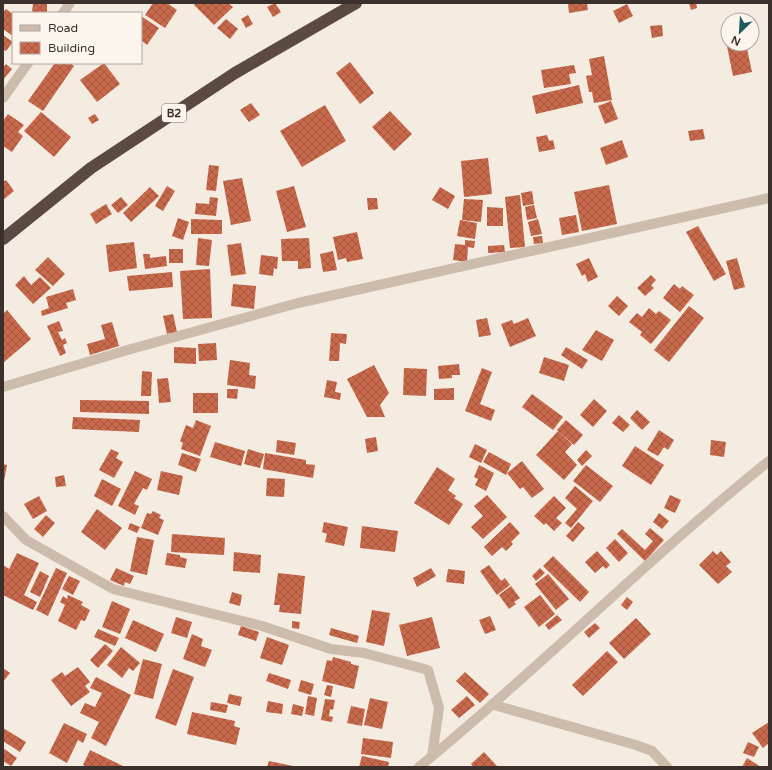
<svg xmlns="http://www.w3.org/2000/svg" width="772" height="770" viewBox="0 0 772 770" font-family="'Varela Round',sans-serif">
	<defs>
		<pattern id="building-cross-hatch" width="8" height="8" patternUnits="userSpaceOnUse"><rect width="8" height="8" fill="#c8694b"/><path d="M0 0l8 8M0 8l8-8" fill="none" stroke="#a4573f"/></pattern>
	</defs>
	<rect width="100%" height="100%" fill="#f4ebe1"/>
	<g fill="url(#building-cross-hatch)">
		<path d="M33,3H47V13H32Z"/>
		<path d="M153,3H167L177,10L165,28L145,15Z"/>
		<path d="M196,3H228L233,7L214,25L194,5Z"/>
		<path d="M275,3L281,12L273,17L267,7Z"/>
		<path d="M568,3H587L588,10L569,13Z"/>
		<path d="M689,3H696L697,8L691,10Z"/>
		<path d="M627,4L633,16L619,23L613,11Z"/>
		<path d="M6,9L13,14V36L3,29V13Z"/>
		<path d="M248,15L253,24L246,28L241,19Z"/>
		<path d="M141,16L159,28L147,45L141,40Z"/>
		<path d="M226,19L238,29L230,39L217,28Z"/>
		<path d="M662,25L663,36L652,38L650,26Z"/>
		<path d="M3,35L13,42L6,51L4,50L3,52Z"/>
		<path d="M726,41H728V44H746L752,72L733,76Z"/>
		<path d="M604,56L612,100L594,103L592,92H589L586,76L592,75L589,59Z"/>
		<path d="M350,62L374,93L360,104L336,73Z"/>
		<path d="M55,63H70L74,66L43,111L28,101Z"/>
		<path d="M104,63L120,84L97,102L80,80Z"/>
		<path d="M6,64L12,69L3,80V68Z"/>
		<path d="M574,65L576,73L569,74L571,84L544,88L541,70Z"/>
		<path d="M579,85L583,103L536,114L532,96Z"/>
		<path d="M611,101L618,119L605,124L598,106Z"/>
		<path d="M251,103L260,115L249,122L240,110Z"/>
		<path d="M325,105L346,141L302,167L280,131Z"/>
		<path d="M390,111L412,134L394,151L372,127Z"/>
		<path d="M41,112L71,137L54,157L24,131Z"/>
		<path d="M8,114L24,125L18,132L23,136L12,152L3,146V121Z"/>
		<path d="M95,114L99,120L92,124L88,118Z"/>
		<path d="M703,129L705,139L690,141L688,131Z"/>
		<path d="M547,135L549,141L553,140L555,149L539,152L536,137Z"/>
		<path d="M622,140L628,157L606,165L600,148Z"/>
		<path d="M488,158L492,194L464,197L461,161Z"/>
		<path d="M209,165L219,166L216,191L206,190Z"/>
		<path d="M242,178L251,221L231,225L223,181Z"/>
		<path d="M6,180L14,191L3,200V182Z"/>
		<path d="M609,185L617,224L582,231L574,192Z"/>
		<path d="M167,186L175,191L163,211L155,206Z"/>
		<path d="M294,186L306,227L287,232L276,191Z"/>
		<path d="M150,187L159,196L131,222L123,213Z"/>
		<path d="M440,187L455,196L448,209L432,200Z"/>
		<path d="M532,191L534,204L523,206L521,193Z"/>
		<path d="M520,195L525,247L510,248L505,197Z"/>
		<path d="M121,197L128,205L118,213L111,205Z"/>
		<path d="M210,197L218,198L216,216L195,214L196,203L209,204Z"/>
		<path d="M367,198H377L378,209L368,210Z"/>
		<path d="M464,199L483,200L481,222L462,220Z"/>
		<path d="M106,204L112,214L96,224L90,214Z"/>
		<path d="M534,205L537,218L527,220L525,207Z"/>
		<path d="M487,207L503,208V226H487Z"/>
		<path d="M576,215L579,232L562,235L559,218Z"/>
		<path d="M178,218L189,222L183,240L172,236Z"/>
		<path d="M191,219L222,220V234H191Z"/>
		<path d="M538,219L542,234L531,236L528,222Z"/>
		<path d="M460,220L477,223L475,239L457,236Z"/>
		<path d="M698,226L726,274L714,281L686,232Z"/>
		<path d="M357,232L363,259L347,262L346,258L338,260L333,237Z"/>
		<path d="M542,236L543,243L534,244L533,237Z"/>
		<path d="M198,238L212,240L209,266L196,265Z"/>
		<path d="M309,238L311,268L298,269V261H282L281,239Z"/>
		<path d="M465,240L475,241L474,248L468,247L467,262L453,260L455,244L465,245Z"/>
		<path d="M134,242L137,268L109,272L106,245Z"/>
		<path d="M241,243L246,274L231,276L227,245Z"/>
		<path d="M504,245L505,252L488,253V246Z"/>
		<rect x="169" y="249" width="14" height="14"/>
		<path d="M333,251L337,270L323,272L320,254Z"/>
		<path d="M143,254H150V258L166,256L167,266L145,269Z"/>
		<path d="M261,255L278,257L277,269L274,268L273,276L259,274Z"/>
		<path d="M48,257L65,274L53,286L35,270Z"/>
		<path d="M589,258L598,277L588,282L585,274L582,276L576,264Z"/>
		<path d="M737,258L745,287L734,290L726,261Z"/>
		<path d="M210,269L212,318L183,319L180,271Z"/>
		<path d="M172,272L173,287L129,291L127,276Z"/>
		<path d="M651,275L656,280L651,285L654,288L645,296L637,288Z"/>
		<path d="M24,276L31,285L40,277L51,288L33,304L15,285Z"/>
		<path d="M233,284L256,286L254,309L231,306Z"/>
		<path d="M674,284L680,289L682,286L694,295L680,312L663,298Z"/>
		<path d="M73,289L76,300L66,303L68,308L42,316L41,311L49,308L46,297Z"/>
		<path d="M617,296L628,306L619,316L608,306Z"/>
		<path d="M689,306L704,318L669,362L654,350Z"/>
		<path d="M649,308L656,314L659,311L671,320L651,344L640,335L642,332L629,322L637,313L642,317Z"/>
		<path d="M7,310L31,339L3,363V314Z"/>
		<path d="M173,314L177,332L167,334L163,316Z"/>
		<path d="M487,318L491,335L479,337L476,320Z"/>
		<path d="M528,318L536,336L510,347L501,324L512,320L514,324Z"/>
		<path d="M59,321L63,331L58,332L62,340L65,338L67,343L63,345L66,353L60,356L47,326Z"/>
		<path d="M112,322L119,346L90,355L87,344L105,339L101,325Z"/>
		<path d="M596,330L614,340L602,361L582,350Z"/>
		<path d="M331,333L347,334L346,344L340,343L339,361H329Z"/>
		<path d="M216,343L217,360L199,361L198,344Z"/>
		<path d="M174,347L196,348V364L174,363Z"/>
		<path d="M566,347L588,360L582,369L561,355Z"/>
		<path d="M544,357L569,365L564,381L539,373Z"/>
		<path d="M230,360L250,363L249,375L256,376L255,389L227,385Z"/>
		<path d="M459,364L460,375H452V378L439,379L438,366Z"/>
		<path d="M374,365L389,393L380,405L385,417H367L347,379Z"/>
		<path d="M404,368L427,369L426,396L403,395Z"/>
		<path d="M482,368L492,372L480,404L495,410L491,421L465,411Z"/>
		<path d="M142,371L152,372L151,396H141Z"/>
		<path d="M168,378L171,402L159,403L157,379Z"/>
		<path d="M327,380L337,382L335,392L341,393L340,400L324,397Z"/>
		<path d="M454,388V400H434V389Z"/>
		<path d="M227,389H238L237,399L227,398Z"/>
		<rect x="193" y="393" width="25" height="20"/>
		<path d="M532,394L563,417L553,430L522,407Z"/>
		<path d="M594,399L607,411L593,427L580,415Z"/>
		<path d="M80,400L149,401V414L80,412Z"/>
		<path d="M637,410L650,422L642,430L630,418Z"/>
		<path d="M619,415L630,425L623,432L612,423Z"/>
		<path d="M73,417L140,420L139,432L72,429Z"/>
		<path d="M196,420L211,426L200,456L181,449L183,443L180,441L186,425L193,428Z"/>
		<path d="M566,420L583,435L574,445L557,430Z"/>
		<path d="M659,430L674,440L668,450L664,447L658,456L647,450Z"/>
		<path d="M558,431L572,444L565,452L577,465L564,480L536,455Z"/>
		<path d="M376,437L378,451L367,453L365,439Z"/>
		<path d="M277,440L296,443L294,455L276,452Z"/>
		<path d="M711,440L726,442L724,457L710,455Z"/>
		<path d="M215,442L245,451L241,466L210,457Z"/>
		<path d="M475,444L487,450L481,463L469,457Z"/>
		<path d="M635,446L664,465L651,485L622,466Z"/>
		<path d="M111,449L119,453L116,458L123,462L114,478L99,470Z"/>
		<path d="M248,449L264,454L260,468L244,464Z"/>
		<path d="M586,450L592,456L582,466L577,460Z"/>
		<path d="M489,452L511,464L506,475L483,462Z"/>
		<path d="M182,453L201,459L196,472L178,465Z"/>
		<path d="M265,453L306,460V464L315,465L313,478L263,469Z"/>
		<path d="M522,461L544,489L532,498L523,487L520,489L507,473Z"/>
		<path d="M3,464L7,465L4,481H3Z"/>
		<path d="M479,465L494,473L486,491L475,485L478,479L474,477Z"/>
		<path d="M586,465L613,486L600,502L573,481Z"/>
		<path d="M437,467L455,479L448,490L456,496L454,498L463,504L449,525L414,503Z"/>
		<path d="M135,471L152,479L147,490L143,488L134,504L139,506L135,515L118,506Z"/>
		<path d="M161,471L183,476L179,495L157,490Z"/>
		<path d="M64,475L66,486L56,487L55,477Z"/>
		<path d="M267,478L285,479L284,497L266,496Z"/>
		<path d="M102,479L121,489L112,506L94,496Z"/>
		<path d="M575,486L593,501L571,528L565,523L577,509L565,498Z"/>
		<path d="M487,495L507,517L483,539L471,527L483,516L474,506Z"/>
		<path d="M670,495L681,500L675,513L664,508Z"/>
		<path d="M39,496L47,511L33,519L24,504Z"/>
		<path d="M554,496L566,508L556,518L562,523L554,531L546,523L544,525L534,516Z"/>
		<path d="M97,509L122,528L105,550L81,532Z"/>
		<path d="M153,511L161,515L159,518L164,520L158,535L141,528L147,513L151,514Z"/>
		<path d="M659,513L669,521L662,529L653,522Z"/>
		<path d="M46,515L55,523L43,537L34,529Z"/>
		<path d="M324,522L348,527L344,546L325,542L327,534L322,532Z"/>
		<path d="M510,522L520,533L511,542L513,544L506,551L502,547L492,556L484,547Z"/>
		<path d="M578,522L585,528L573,542L566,536Z"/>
		<path d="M130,523L140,527L137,533L128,529Z"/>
		<path d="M362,526L398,531L395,552L360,548Z"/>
		<path d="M650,528L664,540L645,561L617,534L622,529L645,550L653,541L645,534Z"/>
		<path d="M172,534L225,538L224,555L171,552Z"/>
		<path d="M137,537L154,540L147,575L130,571Z"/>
		<path d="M615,539L628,553L619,562L606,548Z"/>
		<path d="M597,551L610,565L606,569L603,566L595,573L585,562Z"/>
		<path d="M713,551L717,555L721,551L731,562L726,566L732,572L718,584L699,565Z"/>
		<path d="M234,552L261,555L260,573L233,571Z"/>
		<path d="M17,553L39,563L24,595L37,602L33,610L3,595V565L9,569Z"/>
		<path d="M167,553L180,555V557L187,559L185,568L165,565Z"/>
		<path d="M553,556L589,592L580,602L543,566Z"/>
		<path d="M489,565L501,581L505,578L510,585L497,595L480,571Z"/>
		<path d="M56,568L67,573L48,616L36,610Z"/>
		<path d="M116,568L134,576L130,584L125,582L124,586L110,580Z"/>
		<path d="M431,568L436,576L417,587L413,578Z"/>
		<path d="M540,568L545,573L536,581L532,576Z"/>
		<path d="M448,569L465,571L464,584L446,582Z"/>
		<path d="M40,571L49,576L40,597L30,592Z"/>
		<path d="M278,573L305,576L301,614L279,612L280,605H274Z"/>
		<path d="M548,574L569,599L556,610L535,584Z"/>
		<path d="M69,576L80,581L73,595L62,589Z"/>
		<path d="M511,586L520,598L514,602L516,604L509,609L499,595Z"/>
		<path d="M232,592L242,595L240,606L229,603Z"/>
		<path d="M68,595L83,602L81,605L90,610L85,621L81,620L76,630L58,621L65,605L60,602L63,596L67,599Z"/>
		<path d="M540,595L555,614L539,627L524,607Z"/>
		<path d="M627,597L633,602L627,610L621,605Z"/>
		<path d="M112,601L130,609L120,634L102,627Z"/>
		<path d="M372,610L390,613L384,646L366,642Z"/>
		<path d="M557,615L562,620L549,630L545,625Z"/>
		<path d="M490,616L496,630L485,634L479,620Z"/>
		<path d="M176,617L192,622L187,638L171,633Z"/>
		<path d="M432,617L440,648L407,656L399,625Z"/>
		<path d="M636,618L651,634L624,659L609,643Z"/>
		<path d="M133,620L164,634L156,652L125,638Z"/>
		<path d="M292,621L300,622L299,629L292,628Z"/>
		<path d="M595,623L600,628L589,638L584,632Z"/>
		<path d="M241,626L259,632L256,641L238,635Z"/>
		<path d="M331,628L359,636L357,643L329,635Z"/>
		<path d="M98,629L119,638L115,646L94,637Z"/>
		<path d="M192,634L203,639L201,646L212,650L205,667L183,659Z"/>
		<path d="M267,637L289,645L282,665L260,658Z"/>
		<path d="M105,644L113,651L98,668L90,660Z"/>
		<path d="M121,647L140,663L133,671L129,668L122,678L107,665Z"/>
		<path d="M607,651L618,662L583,696L572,685Z"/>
		<path d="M333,657L351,662V664L359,666L354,689L322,681L327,660L332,661Z"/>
		<path d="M143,659L162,664L153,699L134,694Z"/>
		<path d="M78,667L90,682L85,686L90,692L71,706L51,680L62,672L65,676Z"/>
		<path d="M3,668L10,673L3,682Z"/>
		<path d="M173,669L194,677L176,726L155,718Z"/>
		<path d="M465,672L489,694L480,703L456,681Z"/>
		<path d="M269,673L291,680L288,689L266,681Z"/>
		<path d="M96,677L131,695L106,746L91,738L99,722L80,713L85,703L95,707L102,693L90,688Z"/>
		<path d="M301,680L314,684L311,695L298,691Z"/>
		<path d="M327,685L333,686L331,697L324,695Z"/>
		<path d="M229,694L242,697L240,706L227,703Z"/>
		<path d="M308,696L317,698L314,716L305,714Z"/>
		<path d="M467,696L475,705L459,718L451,710Z"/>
		<path d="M370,698L388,702L382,729L364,725Z"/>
		<path d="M325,699L335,700L333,710L330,709L329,716L333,717L332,722L321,720Z"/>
		<path d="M268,701L283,704L282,714L266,712Z"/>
		<path d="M211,702L228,705L226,713L210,710Z"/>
		<path d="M293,704L304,707L302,716L291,714Z"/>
		<path d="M351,706L365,709L362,726L347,723Z"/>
		<path d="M192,712L235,721L234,726L240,728L236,745L187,734Z"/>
		<path d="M769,722V743L763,748L752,733Z"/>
		<path d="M64,723L87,734L83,743L78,740L67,763L49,753Z"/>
		<path d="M3,728L26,742L20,752L3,741Z"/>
		<path d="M363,738L393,742L391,758L361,754Z"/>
		<path d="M748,742L759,747L754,757L743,753Z"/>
		<path d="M3,748L17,758L11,766L3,761Z"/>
		<path d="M90,750L125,767H87L83,765Z"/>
		<path d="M484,752L497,766L473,767L471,764Z"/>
		<path d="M362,756L389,762L388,767H359Z"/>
		<path d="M747,758L761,767H742Z"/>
		<path d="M269,761L293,766V767H267Z"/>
	</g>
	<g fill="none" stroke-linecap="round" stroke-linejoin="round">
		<g stroke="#cdbbac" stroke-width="10">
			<path d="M63,13L70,3"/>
			<path d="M3,98L28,63"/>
			<path d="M3,387L131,349L298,303L769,198"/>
			<path d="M3,516L26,540L113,589L262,626L331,649L364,653L428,670L439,708L432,756"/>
			<path d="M494,705L636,745L652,751L667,767"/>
			<path d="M419,767C539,669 648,558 769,461"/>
		</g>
		<path stroke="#5c4a42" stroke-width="12" d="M3,239L91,168L235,73L356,3"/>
	</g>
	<g text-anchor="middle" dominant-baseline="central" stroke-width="3.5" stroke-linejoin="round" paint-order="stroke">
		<rect fill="#fbf5ee" stroke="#756b66" stroke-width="1" x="162" y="104" width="24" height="18" rx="3"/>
		<g font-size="11" font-weight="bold" fill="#3b302b">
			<text x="174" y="113">B2</text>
		</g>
	</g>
	<rect width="772" height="770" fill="none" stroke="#3b302b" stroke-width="8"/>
	<rect x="12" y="12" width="130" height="52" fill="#fbf5ee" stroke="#aea6a0"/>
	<rect x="20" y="25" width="20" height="6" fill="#cdbbac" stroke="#aea6a0"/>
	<text x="48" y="32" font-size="12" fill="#3b302b">Road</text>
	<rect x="20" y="42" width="20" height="12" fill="url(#building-cross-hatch)" stroke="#aea6a0"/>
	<text x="48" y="52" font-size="12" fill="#3b302b">Building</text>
	<g transform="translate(740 32) rotate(205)"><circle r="19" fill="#fbf5ee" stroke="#aea6a0"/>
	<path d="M0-3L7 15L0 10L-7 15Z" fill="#1f5a5e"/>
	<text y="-6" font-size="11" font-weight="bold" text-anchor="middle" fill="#3b302b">N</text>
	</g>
</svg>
